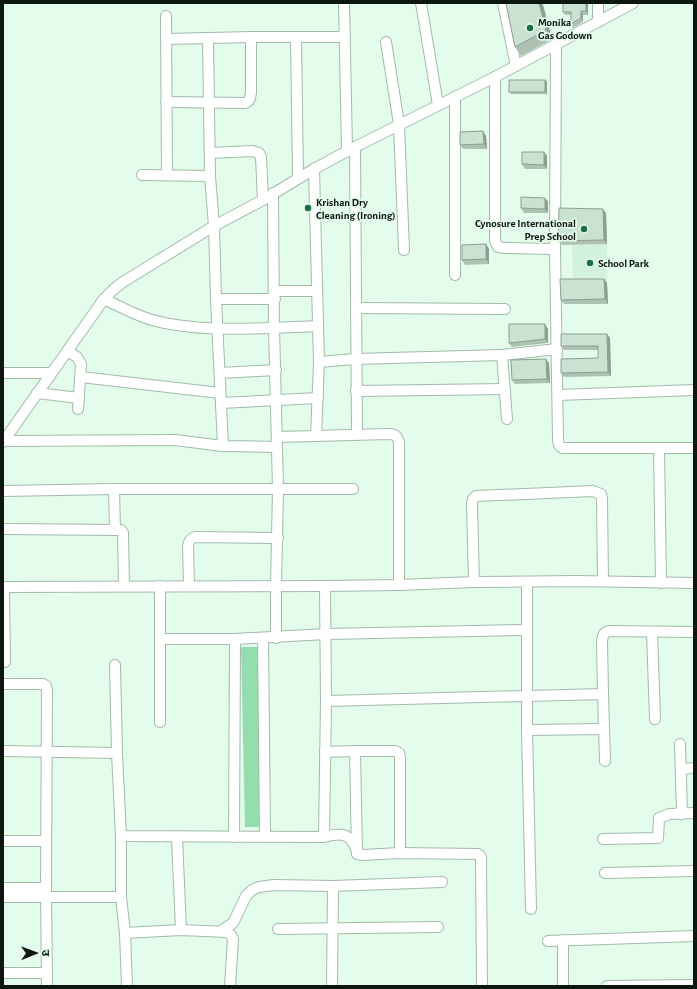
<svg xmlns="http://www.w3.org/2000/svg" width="697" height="989" viewBox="0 0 697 989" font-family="'Alegreya Sans','Noto Sans Devanagari',sans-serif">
	<rect width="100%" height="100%" fill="#e4fceb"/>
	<path fill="#d2f2dc" d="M607,244V282H573L572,245Z"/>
	<path fill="#93dead" d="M241,647H258L261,827H245Z"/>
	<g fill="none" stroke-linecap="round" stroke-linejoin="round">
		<defs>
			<g id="street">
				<path d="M344,3L347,150"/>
				<path d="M421,3L438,105"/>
				<path d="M503,3L516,66"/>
				<path d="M166,16L167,175"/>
				<path d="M598,22V3"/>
				<path d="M251,37H345"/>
				<path d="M296,37L298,178"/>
				<path d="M208,38L210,176L214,226L216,299L223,446L277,447"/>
				<path d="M166,39L251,37V92C250,97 251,101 245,103L166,102"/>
				<path d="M386,42L399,124L404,250"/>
				<path d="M556,45L555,249L558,440L559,445L562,448H694"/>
				<path d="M495,77V241L498,247L505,248L555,249"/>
				<path d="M455,97V275"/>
				<path d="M355,147L357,434"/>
				<path d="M210,153L252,151L259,153L261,157L263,200"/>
				<path d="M314,169L319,362L316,436"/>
				<path d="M142,175L210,176"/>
				<path d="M273,193L274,327L278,489L276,587V638"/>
				<path d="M274,291H317"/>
				<path d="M104,299C119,306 133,314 149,319C199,334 265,328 318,326"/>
				<path d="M216,299H275"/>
				<path d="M356,308L505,309"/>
				<path d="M67,351L77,357L81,364L78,409"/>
				<path d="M502,355L557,349"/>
				<path d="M319,362L355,359L502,355L507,419"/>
				<path d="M3,373H51"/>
				<path d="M220,373L276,370"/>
				<path d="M81,377L220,393"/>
				<path d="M356,391L505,389"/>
				<path d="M37,393L79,398"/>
				<path d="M558,395L694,390"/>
				<path d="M221,403L318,398"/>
				<path d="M277,437L389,434C395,434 397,436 399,442V585"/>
				<path d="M4,441L175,440L223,446"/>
				<path d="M3,442L104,299L114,289L123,282L214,226L263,200L314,169L355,147L495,77L633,3"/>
				<path d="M659,448L661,583"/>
				<path d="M114,489L115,530"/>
				<path d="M3,491L114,489H353"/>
				<path d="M3,529L121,530L123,533L124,586"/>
				<path d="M474,582L472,504L473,499L476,496L593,491L601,494L602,499L603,581"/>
				<path d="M527,582V730L531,909"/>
				<path d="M160,586V722"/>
				<path d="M189,586L188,546C189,541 190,539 195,537L278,538"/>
				<path d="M3,587L325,586"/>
				<path d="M4,587L5,662"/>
				<path d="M652,632L655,719"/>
				<path d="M263,638L265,836"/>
				<path d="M160,639H235L326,634L526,630"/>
				<path d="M115,665L117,753"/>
				<path d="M3,684H43L46,686L47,691L46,888L47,986"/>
				<path d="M603,694L605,761"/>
				<path d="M326,701L603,694L602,641C603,635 603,633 609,631L694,632"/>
				<path d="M527,730L604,729"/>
				<path d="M680,744L682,814"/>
				<path d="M3,751L117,753L121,836L324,837L326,701L325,586L399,585L474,582L576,581L694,583"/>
				<path d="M355,751H395L399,753L400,757V853"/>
				<path d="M325,752L355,751L357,854L363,855L400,853L478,854L481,857L482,986"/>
				<path d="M681,769L694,768"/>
				<path d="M177,837L181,930"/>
				<path d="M234,837L235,639"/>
				<path d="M324,837C340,833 350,832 356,849"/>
				<path d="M603,839L658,838L659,818L669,814L694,813"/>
				<path d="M3,841H46"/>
				<path d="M605,873L694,871"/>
				<path d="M3,888H46"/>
				<path d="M3,897H121V836"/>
				<path d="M121,897L125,933L127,986"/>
				<path d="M278,929L438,927"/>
				<path d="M221,931L233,923L246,896L252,890L259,887L274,885L333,886L442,882"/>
				<path d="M125,933L181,930L227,932L231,935L233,939L230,986"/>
				<path d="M548,941L694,936"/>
				<path d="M3,973H47"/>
				<path d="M332,986L333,886"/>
				<path d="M563,986V940"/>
				<path d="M607,986L694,985"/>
			</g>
		</defs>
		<use href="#street" stroke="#a3baaa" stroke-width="12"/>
		<use href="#street" stroke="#fff" stroke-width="10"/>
	</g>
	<g fill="#aec2b4">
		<path d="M508,3H542L543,5L552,39L521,56L515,47Z"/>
		<path d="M588,3V15H583V22L573,28L571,24V15H565L563,12Z"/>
		<path d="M545,80L547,82V94H511L509,92Z"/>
		<path d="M483,131L486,136L487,149H463L460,145Z"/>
		<path d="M544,152L547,156V169H525L522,164Z"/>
		<path d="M545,198L548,202V213H524L521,208Z"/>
		<path d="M606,213L607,244L562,245L558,241Z"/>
		<path d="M486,244L489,249V264L465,265L462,260Z"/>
		<path d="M604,279L607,283L608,304H564L561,300Z"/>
		<path d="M548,329V343L512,347L509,343Z"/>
		<path d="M610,338L611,376L564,377L561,373L598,358V350H564L561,346Z"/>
		<path d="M549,363L550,383L515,384L512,380Z"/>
	</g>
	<g fill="#8d9e92">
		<path d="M539,3H542L543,5L552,39L546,30Z"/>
		<path d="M586,3H588V15L586,11Z"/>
		<path d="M581,11L583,15V22L581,18Z"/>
		<path d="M545,80L547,82V94L545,92Z"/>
		<path d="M483,131L486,136L487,149L484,144Z"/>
		<path d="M544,152L547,156V169L544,165Z"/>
		<path d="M545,198L548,202V213L545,209Z"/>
		<path d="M603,209L606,213L607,244L604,240Z"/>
		<path d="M486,244L489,249V264L486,259Z"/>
		<path d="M604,279L607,283L608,304L605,299Z"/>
		<path d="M545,324L548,329V343L545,339Z"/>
		<path d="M607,334L610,338L611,376L608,372Z"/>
		<path d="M546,359L549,363L550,383L547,379Z"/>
	</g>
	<g fill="#cae2d1" stroke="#8d9e92">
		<path d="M508,3H539L546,30L515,47L506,4Z"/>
		<path d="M563,3H586V11H581V18L571,24V12H563Z"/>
		<rect x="509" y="80" width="36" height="12"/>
		<path d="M483,131L484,144L460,145V132Z"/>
		<path d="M522,152H544V165L522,164Z"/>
		<path d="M521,197L545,198V209L521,208Z"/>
		<path d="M559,208L603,209L604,240L558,241Z"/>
		<path d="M486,244V259L462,260V245Z"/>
		<path d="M560,279H604L605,299L561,300Z"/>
		<path d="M509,324H545V339L509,343Z"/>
		<path d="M561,334H607L608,372L561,373V359L598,358V346H561Z"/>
		<path d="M546,359L547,379L512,380L511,360Z"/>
	</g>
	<g fill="#1a7043" stroke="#e4fceb" stroke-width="1.5">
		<circle cx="530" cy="28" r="4"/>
		<circle cx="308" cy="208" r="4"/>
		<circle cx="584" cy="229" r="4"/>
		<circle cx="590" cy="263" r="4"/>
	</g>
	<g text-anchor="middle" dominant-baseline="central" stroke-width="3.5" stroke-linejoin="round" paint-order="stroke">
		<g font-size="11" font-weight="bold" fill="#0e1610" stroke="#e4fceb" text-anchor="start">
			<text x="538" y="22">Monika<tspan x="538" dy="13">Gas Godown</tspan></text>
			<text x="316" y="202">Krishan Dry<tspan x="316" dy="13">Cleaning (Ironing)</tspan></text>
			<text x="576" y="223" text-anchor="end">Cynosure International<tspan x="576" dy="13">Prep School</tspan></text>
			<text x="598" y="263">School Park</text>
		</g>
	</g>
	<rect width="697" height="989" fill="none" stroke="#0e1610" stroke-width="8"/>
	<g transform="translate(36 953) rotate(89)" stroke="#e4fceb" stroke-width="3" paint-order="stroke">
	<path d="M0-3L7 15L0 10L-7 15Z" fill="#0e1610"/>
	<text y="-6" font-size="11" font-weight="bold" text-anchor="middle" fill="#0e1610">उ</text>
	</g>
</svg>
